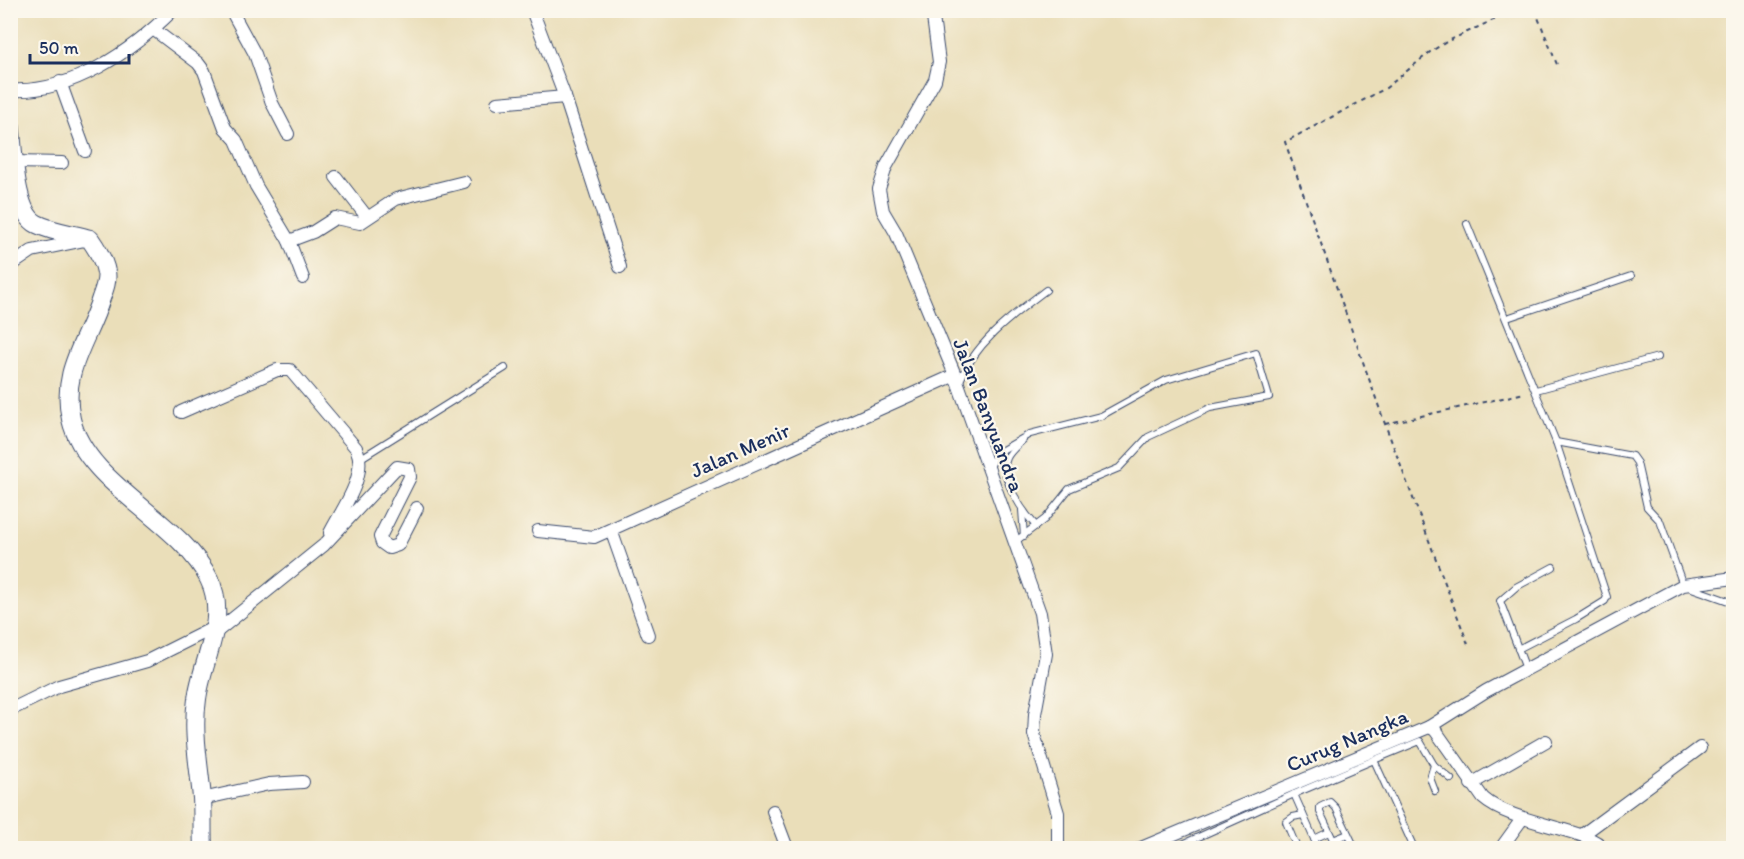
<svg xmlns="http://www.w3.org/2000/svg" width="1744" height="859" viewBox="0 0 1744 859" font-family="Itim,sans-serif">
	<rect width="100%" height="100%" fill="#fbf7ec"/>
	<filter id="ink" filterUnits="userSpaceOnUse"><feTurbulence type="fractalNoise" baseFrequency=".0167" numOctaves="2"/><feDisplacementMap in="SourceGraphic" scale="12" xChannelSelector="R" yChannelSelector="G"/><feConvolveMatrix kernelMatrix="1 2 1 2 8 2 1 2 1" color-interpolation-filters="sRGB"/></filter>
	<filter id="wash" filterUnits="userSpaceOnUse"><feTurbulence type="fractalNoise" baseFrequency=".008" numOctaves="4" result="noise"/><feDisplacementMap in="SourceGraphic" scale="24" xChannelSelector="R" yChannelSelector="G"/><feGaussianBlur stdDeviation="1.35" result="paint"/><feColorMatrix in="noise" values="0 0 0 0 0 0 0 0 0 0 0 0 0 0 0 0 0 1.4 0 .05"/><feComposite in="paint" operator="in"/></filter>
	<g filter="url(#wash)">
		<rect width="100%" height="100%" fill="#eadeb9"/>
	</g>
	<g filter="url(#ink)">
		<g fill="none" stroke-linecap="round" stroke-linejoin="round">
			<defs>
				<g id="lane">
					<path d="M1467,224L1556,442L1607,597L1605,601L1576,619L1518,649"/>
					<path d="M1507,318L1631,276"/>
					<path d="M959,383C974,343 1013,315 1046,290"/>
					<path d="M1536,390L1658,357"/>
					<path d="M1023,440C1018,445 1010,451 1007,458C998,477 1024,513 1036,526"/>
					<path d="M1556,442L1632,456L1637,463L1647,507L1660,521L1683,585L1734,603"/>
					<path d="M361,458L505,368"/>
					<path d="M990,467L997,453L1030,434L1101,416L1166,380L1256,353L1269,397L1210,408L1148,437L1119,468L1069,489L1045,519L1016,541"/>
					<path d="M1022,510L1024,536"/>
					<path d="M1526,669L1500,601L1516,587L1553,567"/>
					<path d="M1374,760L1420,741L1434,765L1430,778L1435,791"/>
					<path d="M1434,765L1451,779"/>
					<path d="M1294,794L1374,760L1414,848"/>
					<path d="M1314,839L1329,832"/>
					<path d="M1333,840L1348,834"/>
					<path d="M1174,848L1294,794L1318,848"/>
					<path d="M1297,848L1286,822L1293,817L1303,815"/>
					<path d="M1337,848L1320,812V807L1330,802L1336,808L1355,848"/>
				</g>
				<g id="street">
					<path d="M231,10L255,54L272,103L288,134"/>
					<path d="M532,10L565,97L620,267"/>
					<path d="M932,10L939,62L935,80L886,167L879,189L883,211L896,233L955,375L1040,613L1046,654L1035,714L1034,734L1058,813V848"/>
					<path d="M153,29L198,63L204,71L225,128L236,140L256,186L289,241L313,232L335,218L360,223L396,199L464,182"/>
					<path d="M60,82L85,151"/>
					<path d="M10,90C71,94 132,51 173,10"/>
					<path d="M497,103L565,97"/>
					<path d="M15,162L62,163"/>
					<path d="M336,177L367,217"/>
					<path d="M289,241L303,278"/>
					<path d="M10,266L32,251L80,241"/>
					<path d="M181,412L277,370H290L356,448C369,474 342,509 330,533"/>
					<path d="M611,530L648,635"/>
					<path d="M538,531L594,537L955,375"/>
					<path d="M215,633L324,545L397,467L409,469L410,477L380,537L382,543L389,548L398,545L417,508"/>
					<path d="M10,710L59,686L147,661L215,627"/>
					<path d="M1429,727L1486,691L1683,585L1734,578"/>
					<path d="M1471,784L1546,741"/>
					<path d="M202,799L269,784L303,782"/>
					<path d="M773,811L787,848"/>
					<path d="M1582,835L1700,748"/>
					<path d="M1141,848L1429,727L1435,730L1483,798C1512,824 1590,829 1603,848"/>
					<path d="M1501,848L1522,819"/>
				</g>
				<path id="secondary" d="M10,124C14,148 13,212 37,224C53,232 73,234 90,239C97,249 104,260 106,272C108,280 104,290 101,298C88,341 60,370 71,419C86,485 181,521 209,579C229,619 202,659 197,699C192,732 199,765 202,798C203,815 202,832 203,848"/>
			</defs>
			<use href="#lane" stroke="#3a496c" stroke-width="8"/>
			<use href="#street" stroke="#3a496c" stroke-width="14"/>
			<use href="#secondary" stroke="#3a496c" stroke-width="20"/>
			<g stroke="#3a496c" stroke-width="2" stroke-dasharray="4.5 4.5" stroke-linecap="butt">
				<path d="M1535,10L1558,67"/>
				<path d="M1385,424L1525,393"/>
				<path d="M1468,644L1385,424L1285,142L1386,88L1430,52L1448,41L1515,10"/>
			</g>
			<use href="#lane" stroke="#fff" stroke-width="6"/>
			<use href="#street" stroke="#fff" stroke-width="12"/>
			<use href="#secondary" stroke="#fff" stroke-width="18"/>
		</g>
	</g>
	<g text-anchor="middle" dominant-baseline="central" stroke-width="4.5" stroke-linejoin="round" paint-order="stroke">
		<g font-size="21" fill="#1b2f5e" stroke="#fbf7ec">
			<text transform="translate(989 415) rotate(69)">Jalan Banyuandra</text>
			<text transform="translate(740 450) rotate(-24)">Jalan Menir</text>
			<text transform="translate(1347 740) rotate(-23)">Curug Nangka</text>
		</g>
	</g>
	<rect width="1744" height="859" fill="none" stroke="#fbf7ec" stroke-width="36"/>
	<path d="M30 54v9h99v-9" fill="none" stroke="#1b2f5e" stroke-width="3"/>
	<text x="39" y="54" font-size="18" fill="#1b2f5e" stroke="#fbf7ec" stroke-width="4.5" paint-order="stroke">50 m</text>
</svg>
